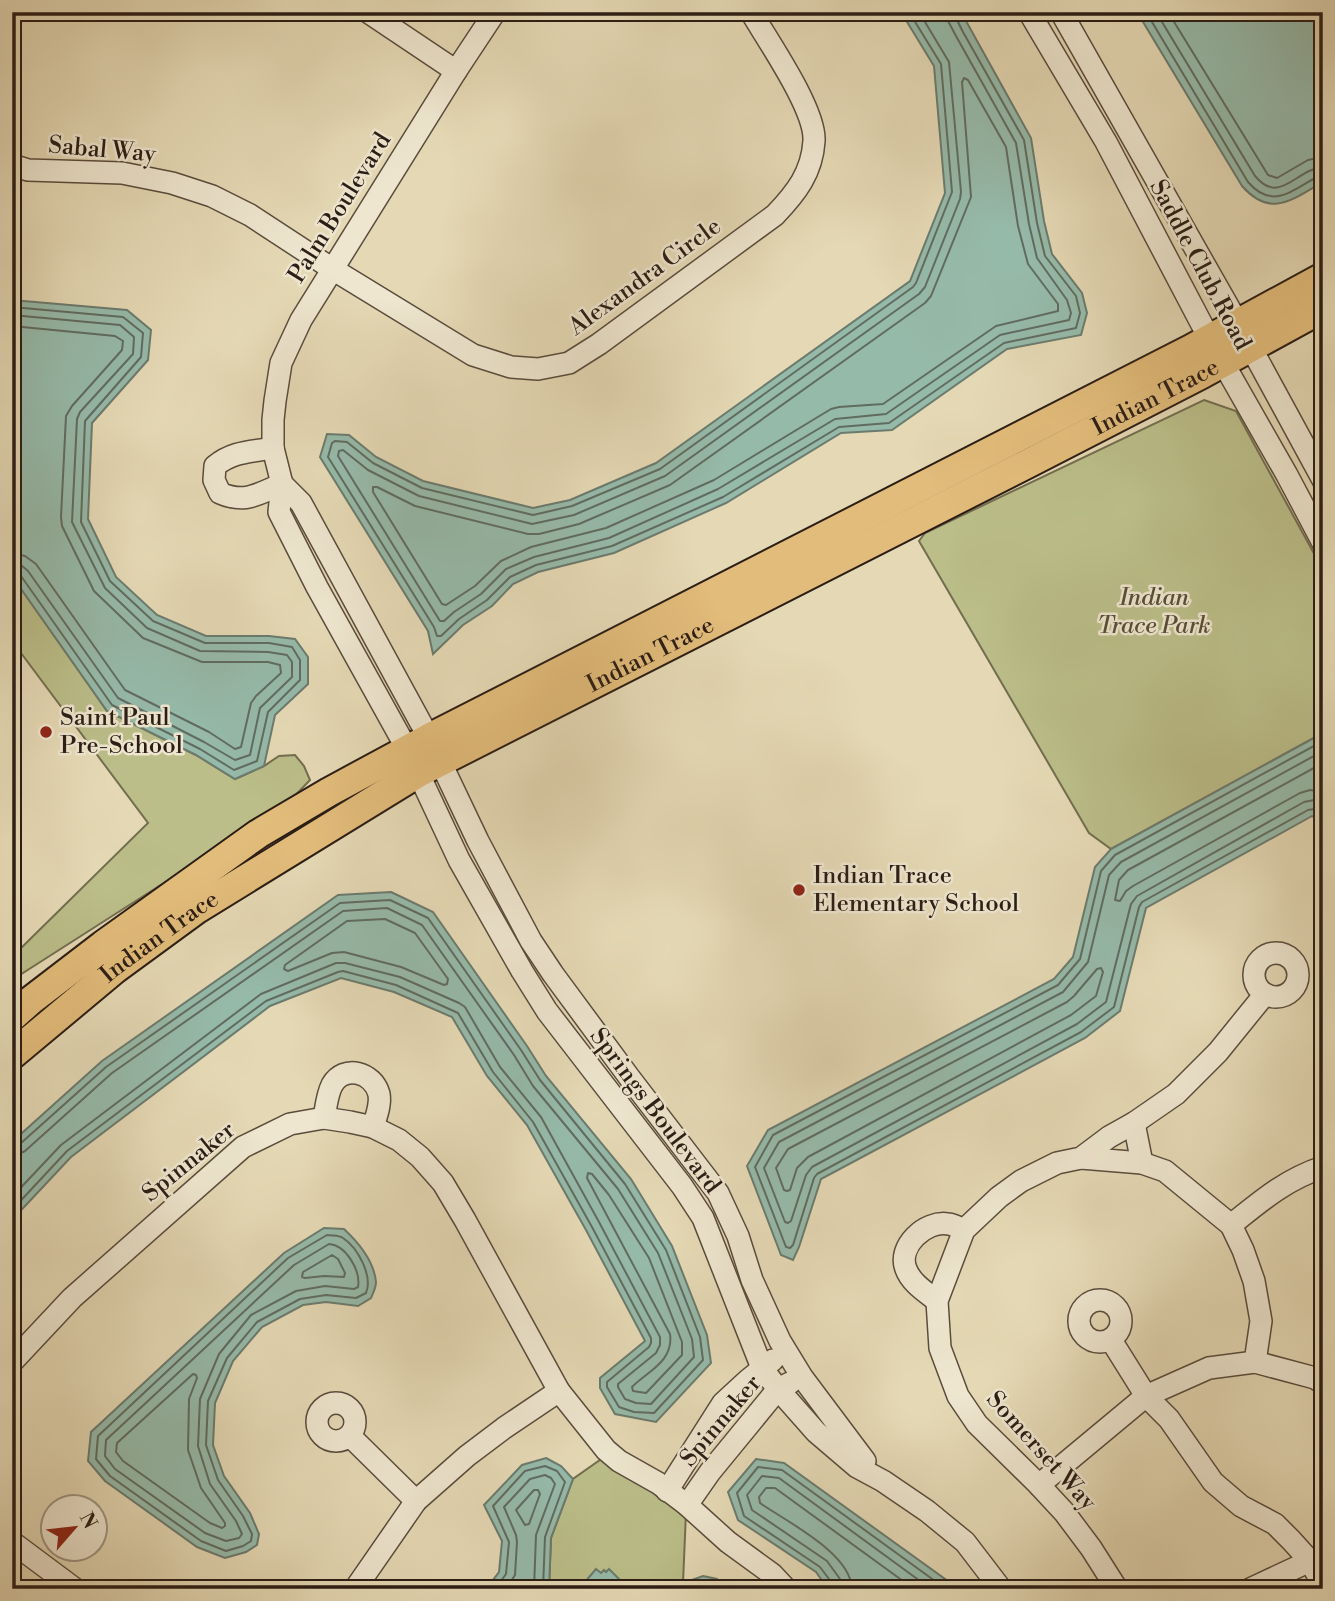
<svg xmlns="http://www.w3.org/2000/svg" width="1335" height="1601" viewBox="0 0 1335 1601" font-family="'Libre Bodoni',serif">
	<rect width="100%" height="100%" fill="#e5d9b5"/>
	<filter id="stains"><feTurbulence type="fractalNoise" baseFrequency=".00286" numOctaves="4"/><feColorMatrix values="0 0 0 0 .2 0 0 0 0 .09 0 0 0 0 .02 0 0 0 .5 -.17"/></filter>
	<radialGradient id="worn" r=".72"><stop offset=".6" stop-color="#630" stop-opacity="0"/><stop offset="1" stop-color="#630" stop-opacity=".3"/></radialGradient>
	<g fill="#bbbe89" stroke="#736e4f" stroke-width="2">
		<path d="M1204,400L1236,411L1323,570V733L1111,849L1089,833L919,541L925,533Z"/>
		<path d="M12,576L107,711L196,755L235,779L264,766L279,756L295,755L304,766L310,780L286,805L12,980V957L148,823L12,641Z"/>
		<path d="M607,1455L686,1512L683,1583L678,1589H549L551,1538L573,1479Z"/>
	</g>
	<g fill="#96baaa" stroke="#6b7b6e" stroke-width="2">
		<path d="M901,12H961L1031,138L1044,221L1052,254L1082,293L1087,313L1081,335L1007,349L892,430L841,433L726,503L614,553L538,572L513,584L492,606L463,625L433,654L428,631L320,457L327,434L349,435L376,457L423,481L533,508L570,500L656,463L910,281L945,193L934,66Z"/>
		<path d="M1137,12H1323V182C1293,199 1271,219 1242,186Z"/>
		<path d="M12,300L127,310L151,330L148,360L92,423L88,519L116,577L157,615L206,636H269L295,639L308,657V684L275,715L264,766L235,779L196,755L107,711L12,576Z"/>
		<path d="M1323,733V821L1312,816L1146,908L1120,1011L1085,1038L821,1179L799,1247L793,1260L781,1255L747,1166L768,1130L1054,979L1073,957L1095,867L1111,849Z"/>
		<path d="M391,892L433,912L527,1046L546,1076L631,1179L672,1246L707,1335L711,1363L656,1422L615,1414L600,1388V1378L645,1341L586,1230L527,1125L487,1076L452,1017L394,992L341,978L270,1006L71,1157L12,1220V1142L102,1061L338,895Z"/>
		<path d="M324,1228L344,1229C359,1243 374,1261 376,1282C376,1288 373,1293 371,1298L358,1306L326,1302L303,1305L262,1327L233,1361L215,1403L213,1445L224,1476L250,1513L259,1534L257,1545L246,1552L225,1558L197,1547L105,1481L88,1461L91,1432L284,1253Z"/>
		<path d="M546,1458L561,1466L573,1479L551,1538L549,1589H486L499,1572L502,1541L484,1505L522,1465Z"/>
		<path d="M756,1459L784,1463L952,1584L955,1589H828L816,1572L738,1520L728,1492Z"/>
		<path d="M596,1569L601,1573L604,1570L606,1572L609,1569L619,1579L617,1581L620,1584L618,1587L621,1589L578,1588L585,1582Z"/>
		<path d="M703,1576L717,1579L723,1589H678L683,1583Z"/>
	</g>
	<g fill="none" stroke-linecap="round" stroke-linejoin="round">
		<g stroke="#606c60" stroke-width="2">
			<path d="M909,12L941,64L952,192L916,283L913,287L660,469L572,506L533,515L422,488L373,463L347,442L335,441L332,443L328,457L434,627L437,636H441L459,619L487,600L510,577L536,565L612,546L723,497L839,427L889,423L1004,343L1076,328L1080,313L1076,296L1045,256L1037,223L1024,140L963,32L956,18L955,12"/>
			<path d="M919,12L949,62L961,192L960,199L925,287L919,294L665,476L574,515L532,524L419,496L368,470L343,450L339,451L338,456L440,621H444L454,612L481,594L506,569L534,557L609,538L718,489L835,419L886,414L1000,335L1069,320L1071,313L1067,300L1037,258L1029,224L1016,143L956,36L947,19V12"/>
			<path d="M1146,12L1248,182C1272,210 1291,191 1317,177L1323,176"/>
			<path d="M1156,12L1255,176C1280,206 1296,169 1323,167"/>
			<path d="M1168,12L1268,175L1277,178L1308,160L1323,157"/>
			<path d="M964,78L968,80L1006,147L1018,226L1028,264L1058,304V311L996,326L883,404L839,407L831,409L714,480L606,528L531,547L501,561L475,586L446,605L442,604L373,492V487H377L415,506L528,534H539L579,524L670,485L925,303L931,296L971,197L962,82Z"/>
			<path d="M12,307L123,317L143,333L141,357L85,421L81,522L110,581L153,621L205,643H269L292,647L300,660V680L268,712L257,761L234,770L200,749L112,705L21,576L17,573H12"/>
			<path d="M12,315L120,325L134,337L133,354L80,412L77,419L72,522L105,588L147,628L200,651L268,652L287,655L292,662V677L260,708L250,755L235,760L204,742L118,698L28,571L21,565L12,564"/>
			<path d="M12,326L115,336L123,341L122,350L72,406L66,416L61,517L62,526L94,591L143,638L202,662H268L280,665L281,673L256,696L251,703L241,747L235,749L209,732L125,690L36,564L25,556L12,553"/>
			<path d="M1323,741L1115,855L1101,871L1080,959L1058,985L773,1135L755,1167L786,1247L790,1248L793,1245L814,1178L817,1174L1081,1032L1114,1007L1139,907L1142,902L1308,810L1314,809L1323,813"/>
			<path d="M1323,751L1121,862L1109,875L1088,962L1063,992L779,1142L764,1168L785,1222L788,1223L791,1221L806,1175L812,1167L1077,1024L1106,1002L1131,904L1137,896L1304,802L1314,800L1323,803"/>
			<path d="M1323,763L1128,870L1119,880L1115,900L1120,901L1126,891L1133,886L1300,793L1310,790L1323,792"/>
			<path d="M385,919L415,933L448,979L447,984L444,985L401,967L344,952L332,953L288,971L284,969L285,965L347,921Z"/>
			<path d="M1101,968L1103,972L1096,996L1071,1015L808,1157L797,1168L790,1190L787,1191L784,1190L776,1168L788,1149L1067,1002L1074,996L1097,969Z"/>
			<path d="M12,1146L20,1144L106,1067L340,903L390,900L428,918L521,1050L540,1080L625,1184L666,1250L700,1337L703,1360L654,1413L634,1412L619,1407L607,1387V1382L649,1347L651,1343V1338L592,1227L533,1122L493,1072L458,1013L396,985L343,971L338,972L266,1001L67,1151L12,1210"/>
			<path d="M12,1155L19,1154L25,1151L112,1073L343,911L387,908L422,925L514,1055L533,1086L618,1189L658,1253L692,1339L694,1357L651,1404L636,1403L625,1399L618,1387V1384L656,1353L660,1345V1337L599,1222L541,1117L500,1067L465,1007L459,1003L400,977L345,963H336L261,994L61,1145L12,1197"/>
			<path d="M588,1173L592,1174L609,1195L649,1258L682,1342V1355L646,1393L633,1391L632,1387C648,1371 674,1361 670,1334L587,1178Z"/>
			<path d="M327,1235C333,1236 339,1235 343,1238C358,1248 373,1276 366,1293L356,1298L326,1295L300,1299L257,1322L227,1358L208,1401L206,1445L218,1480L243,1516L252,1534L251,1541L243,1546L226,1551L201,1541L110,1476L96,1459L98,1436L288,1258Z"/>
			<path d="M329,1244C346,1245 361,1271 358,1287L354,1289L325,1286L296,1291L251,1315L219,1354L200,1399L198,1446L210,1484L236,1521L242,1534L239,1538L226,1541L205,1533L115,1469L105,1456L106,1440L294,1265Z"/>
			<path d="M332,1255L338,1259L345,1273L344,1277L324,1276L305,1278L302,1277L303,1272Z"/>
			<path d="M193,1374L196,1375L197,1378L189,1399L188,1450L201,1488L225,1523V1526L222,1528L210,1523L123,1461L116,1452L117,1443Z"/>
			<path d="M534,1490H538L540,1494L529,1524L525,1525L516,1510Z"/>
			<path d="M495,1589L506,1574L509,1542L493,1506L525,1471L545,1466L557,1471L565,1482L545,1537L543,1589"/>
			<path d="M506,1589L515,1575L517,1542L516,1535L504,1507L530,1479L545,1475L551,1478L555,1484L536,1535L534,1589"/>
			<path d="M833,1589L832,1583L820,1567L744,1516L737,1493L758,1467L782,1470L946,1589"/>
			<path d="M842,1589L840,1579L827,1561L752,1510L747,1495L762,1476L779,1478L931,1589"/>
			<path d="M852,1589C851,1553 787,1522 760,1503L759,1497L766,1488H775L914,1589"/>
		</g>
		<defs>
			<g id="minor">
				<path d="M368,12L456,71"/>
				<path d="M495,12L456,71L301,320L281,363L275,401L273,420V448L282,484L279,512L317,587L407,749L459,860L522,971L547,1011L682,1186L703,1218L762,1368L778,1389L816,1432L857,1467L883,1481L927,1511L965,1542L1001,1589"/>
				<path d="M1029,12L1106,142L1209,338L1287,475L1323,543"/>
				<path d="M1061,12L1237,322L1323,480"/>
				<path d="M12,165L28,170L122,173L172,183L212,196L250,215L334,270L473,355L511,367L538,369L569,363L599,344L775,215C796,193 812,173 814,141C816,110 768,41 751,12"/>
				<path d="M273,448C251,452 233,451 215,466L214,480L220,493C245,504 258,494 282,484"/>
				<path d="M282,484L301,503L429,738L478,841L531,941L553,974L629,1077L718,1193L738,1236L752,1280L780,1341L802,1377L865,1461"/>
				<circle cx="1276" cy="975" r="22"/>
				<path d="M324,1118C326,1107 327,1095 332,1085C344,1064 373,1072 379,1094C381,1105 376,1117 373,1127"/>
				<path d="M1134,1123L1142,1163"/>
				<path d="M1081,1158L1142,1163L1165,1171L1231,1225L1243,1250L1254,1281L1261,1321L1255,1362"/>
				<path d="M1231,1225C1262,1200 1285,1180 1323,1167"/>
				<circle cx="1100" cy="1321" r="21"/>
				<path d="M937,1301C926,1292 911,1283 906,1269C897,1247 925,1220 948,1224C953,1224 959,1228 964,1230"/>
				<path d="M1111,1340L1146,1396L1169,1419L1213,1482L1241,1506L1275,1524L1291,1540L1310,1561L1323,1585"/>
				<path d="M12,1362L72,1298L243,1147L290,1124L324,1118L350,1122L373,1127L399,1140L420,1157L443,1183L465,1220L559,1391L606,1450L619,1461L658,1483L687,1505L728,1542L772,1574L786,1589"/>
				<circle cx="336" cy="1422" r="19"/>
				<path d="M350,1436L416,1501"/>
				<path d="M1039,1485L1146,1396L1209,1368L1255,1362L1315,1378L1323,1383"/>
				<path d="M667,1491L723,1403L748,1380L773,1360"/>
				<path d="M687,1505L710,1472L778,1389L790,1383"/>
				<path d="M12,1542L75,1589"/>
				<path d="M355,1589L416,1501L467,1456L504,1428L559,1391"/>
				<path d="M1117,1589L1091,1548L1064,1512L1039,1485L977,1424L958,1396L940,1348L937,1301L964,1230L999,1197L1021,1181L1057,1163L1081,1158L1109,1137L1134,1123L1176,1094L1218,1052L1265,994"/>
				<path d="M1250,1589L1310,1561"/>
			</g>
			<g id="major">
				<path d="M12,1017L30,1001L103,945L258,834L329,792L429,738L1189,350L1323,277"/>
				<path id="s1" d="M12,1055L115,969L197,909L418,773L1027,464L1202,374L1323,308"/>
			</g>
		</defs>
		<use href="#minor" stroke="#5a4c3d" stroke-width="24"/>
		<use href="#major" stroke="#2b1d15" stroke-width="32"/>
		<use href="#minor" stroke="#eee6cf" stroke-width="21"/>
		<use href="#major" stroke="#e2bc7a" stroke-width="28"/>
	</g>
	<g fill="#8f2418" stroke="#eee6cf" stroke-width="2.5">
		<circle cx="46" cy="732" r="7"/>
		<circle cx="799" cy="890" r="7"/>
	</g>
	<g text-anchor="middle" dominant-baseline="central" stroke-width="5" stroke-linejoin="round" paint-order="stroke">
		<g font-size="24" fill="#2b1d15" stroke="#eee6cf">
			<text transform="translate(102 150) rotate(5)">Sabal Way</text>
			<text transform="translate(340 208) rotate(-58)">Palm Boulevard</text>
			<text transform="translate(1200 265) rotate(62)">Saddle Club Road</text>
			<text transform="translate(645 277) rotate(-36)">Alexandra Circle</text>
			<text stroke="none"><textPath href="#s1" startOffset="1323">Indian Trace</textPath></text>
			<text stroke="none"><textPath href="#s1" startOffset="756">Indian Trace</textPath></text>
			<text stroke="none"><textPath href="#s1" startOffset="189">Indian Trace</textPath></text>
			<text transform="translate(655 1111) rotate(53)">Springs Boulevard</text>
			<text transform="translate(189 1162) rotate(-39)">Spinnaker</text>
			<text transform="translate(721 1421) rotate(-50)">Spinnaker</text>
			<text transform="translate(1041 1451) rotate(48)">Somerset Way</text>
		</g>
		<g font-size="24" font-style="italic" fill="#564d38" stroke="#eee6cf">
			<text x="1154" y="598">Indian<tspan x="1154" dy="28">Trace Park</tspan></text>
		</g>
		<g font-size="24" fill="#2b1d15" stroke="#eee6cf" text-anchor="start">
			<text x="60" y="718">Saint Paul<tspan x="60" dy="28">Pre-School</tspan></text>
			<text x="813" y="876">Indian Trace<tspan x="813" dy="28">Elementary School</tspan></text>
		</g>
	</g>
	<rect width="1335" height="1601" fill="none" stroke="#e5d9b5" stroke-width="42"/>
	<rect x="14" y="14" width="1307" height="1573" fill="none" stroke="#2b1d15" stroke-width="3.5"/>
	<rect x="21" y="21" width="1293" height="1559" fill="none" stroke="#2b1d15" stroke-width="2"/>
	<g transform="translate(74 1528) rotate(62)"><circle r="33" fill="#eee6cf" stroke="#a09685" stroke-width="2"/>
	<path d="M0-5L12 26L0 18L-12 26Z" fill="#8f2418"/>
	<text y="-10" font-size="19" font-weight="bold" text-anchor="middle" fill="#2b1d15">N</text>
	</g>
	<rect width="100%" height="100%" filter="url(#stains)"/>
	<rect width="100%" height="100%" fill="url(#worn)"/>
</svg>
